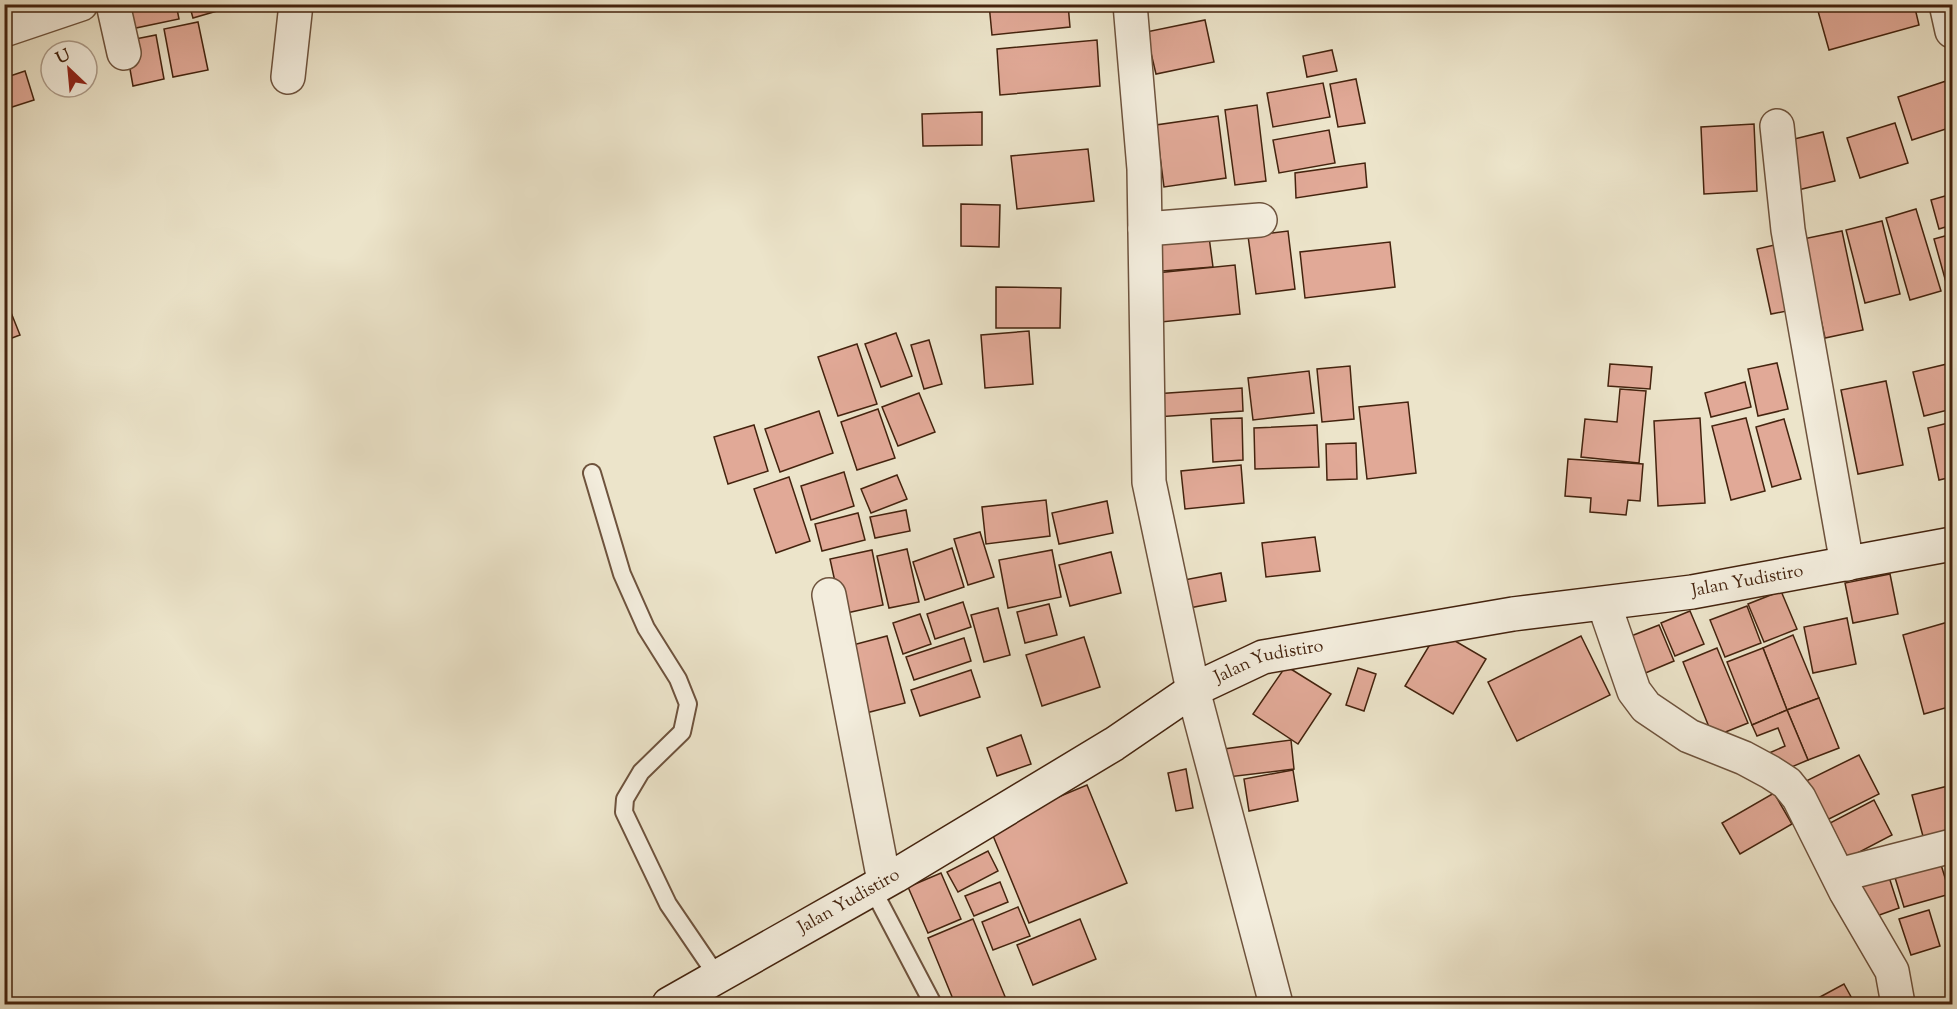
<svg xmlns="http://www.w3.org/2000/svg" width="1957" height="1009" viewBox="0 0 1957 1009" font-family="'Sorts Mill Goudy',serif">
	<rect width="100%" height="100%" fill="#ece4ca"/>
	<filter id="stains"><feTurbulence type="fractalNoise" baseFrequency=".00333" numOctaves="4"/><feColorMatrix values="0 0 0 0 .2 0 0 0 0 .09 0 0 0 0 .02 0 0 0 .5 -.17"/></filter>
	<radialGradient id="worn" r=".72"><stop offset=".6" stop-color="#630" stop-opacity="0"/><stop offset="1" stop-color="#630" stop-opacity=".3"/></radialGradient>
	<g fill="#e1a997" stroke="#44230e" stroke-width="1.5">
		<path d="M4,4H13L17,15L4,20Z"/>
		<path d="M126,4H176L179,19L131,29Z"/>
		<path d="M189,4H241L193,18Z"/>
		<path d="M989,4H1068L1070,27L992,35Z"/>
		<path d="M1816,4H1914L1919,25L1829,50Z"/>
		<path d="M1205,20L1214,62L1156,74L1146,32Z"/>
		<path d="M198,22L208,70L173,77L164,29Z"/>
		<path d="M156,35L164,79L133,86L125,41Z"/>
		<path d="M1097,40L1100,86L1000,95L997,49Z"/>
		<path d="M1332,50L1337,71L1307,77L1303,56Z"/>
		<path d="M25,71L34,100L9,108L4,93V78Z"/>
		<path d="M1356,79L1365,123L1338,127L1330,84Z"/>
		<path d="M1949,80L1952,91V127L1912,140L1898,97Z"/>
		<path d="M1323,83L1330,117L1273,127L1267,93Z"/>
		<path d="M1257,105L1266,181L1235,185L1225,110Z"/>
		<path d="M982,112V145L923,146L922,114Z"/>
		<path d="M1218,116L1226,178L1164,187L1156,125Z"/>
		<path d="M1895,123L1908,163L1860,178L1847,138Z"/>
		<path d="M1754,124L1757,191L1704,194L1701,127Z"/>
		<path d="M1329,130L1335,163L1279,173L1273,140Z"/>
		<path d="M1823,132L1835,181L1798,190L1786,141Z"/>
		<path d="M1088,149L1094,201L1017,209L1011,156Z"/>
		<path d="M1365,163L1367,187L1296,198L1295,173Z"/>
		<path d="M1952,194V225L1939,229L1931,200Z"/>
		<path d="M961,204L1000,205L999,247L961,246Z"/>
		<path d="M1916,209L1941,291L1910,300L1886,218Z"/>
		<path d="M1882,221L1900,294L1865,303L1846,230Z"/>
		<path d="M1208,229L1213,267L1162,271L1156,232Z"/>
		<path d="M1288,231L1295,289L1256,294L1248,236Z"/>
		<path d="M1842,231L1863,330L1825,338L1803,239Z"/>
		<path d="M1952,234V304L1934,239Z"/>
		<path d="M1390,242L1395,287L1305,298L1300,252Z"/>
		<path d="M1783,243L1797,309L1771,314L1757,249Z"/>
		<path d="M1235,265L1240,314L1151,323L1146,274Z"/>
		<path d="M996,287L1061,288L1060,328H996Z"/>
		<path d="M4,295L20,335L4,341Z"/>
		<path d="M1029,331L1033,384L985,388L981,335Z"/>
		<path d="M896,333L912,376L881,387L865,344Z"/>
		<path d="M929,340L942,384L924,389L911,345Z"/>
		<path d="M857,344L877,404L838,416L818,357Z"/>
		<path d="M1777,363L1788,409L1758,416L1748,369Z"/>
		<path d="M1610,364L1652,367L1650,389L1608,386Z"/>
		<path d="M1947,364L1952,389V409L1924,416L1913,372Z"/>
		<path d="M1350,366L1354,419L1322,422L1317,369Z"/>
		<path d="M1309,371L1314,413L1253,420L1248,378Z"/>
		<path d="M1886,381L1903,465L1858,474L1841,390Z"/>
		<path d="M1745,382L1751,407L1711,417L1705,393Z"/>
		<path d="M1242,388L1243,411L1156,417L1154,394Z"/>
		<path d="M1620,389L1646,391L1639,463L1581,457L1585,419L1617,422Z"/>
		<path d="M919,393L935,432L898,446L882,407Z"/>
		<path d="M1408,402L1416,473L1367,479L1359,407Z"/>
		<path d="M878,409L895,458L857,470L841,422Z"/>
		<path d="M819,411L833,453L780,472L765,429Z"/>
		<path d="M1242,418L1243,460L1213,462L1211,419Z"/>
		<path d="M1700,418L1705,503L1658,506L1654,421Z"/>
		<path d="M1746,418L1765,491L1731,500L1712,426Z"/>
		<path d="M1784,419L1801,479L1772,487L1756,427Z"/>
		<path d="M1952,422V477L1939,480L1928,428Z"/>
		<path d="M754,425L768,471L728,484L714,437Z"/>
		<path d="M1317,425L1319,467L1255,469L1254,428Z"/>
		<path d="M1356,443L1357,479L1327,480L1326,444Z"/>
		<path d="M1568,459L1643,464L1640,501L1628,500L1626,515L1590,512L1591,498L1565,496Z"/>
		<path d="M1241,465L1244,503L1185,509L1181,471Z"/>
		<path d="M844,472L854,506L811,520L801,486Z"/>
		<path d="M897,475L907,499L871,513L861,489Z"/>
		<path d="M789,477L810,541L776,553L754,489Z"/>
		<path d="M1046,500L1050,536L986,544L982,507Z"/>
		<path d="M1107,501L1113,533L1059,544L1052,513Z"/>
		<path d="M906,510L910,531L875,538L870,517Z"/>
		<path d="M858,513L865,540L822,551L815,524Z"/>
		<path d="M980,532L994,577L968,585L954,539Z"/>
		<path d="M1315,537L1320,571L1266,577L1262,543Z"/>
		<path d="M952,548L964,587L925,600L913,562Z"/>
		<path d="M907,549L919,602L889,608L877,556Z"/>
		<path d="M872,550L883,605L842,614L830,559Z"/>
		<path d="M1052,550L1061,597L1008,608L999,560Z"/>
		<path d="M1111,552L1121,593L1070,606L1059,565Z"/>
		<path d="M1221,573L1226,601L1189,608L1184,580Z"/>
		<path d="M1890,574L1898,614L1853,623L1845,583Z"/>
		<path d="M1781,591L1797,629L1764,642L1748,604Z"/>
		<path d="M963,602L971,627L935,639L927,614Z"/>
		<path d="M1049,604L1057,635L1025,643L1017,612Z"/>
		<path d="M1747,606L1761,643L1725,657L1710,620Z"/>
		<path d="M998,608L1010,655L984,662L971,615Z"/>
		<path d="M1690,611L1704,644L1675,656L1661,623Z"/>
		<path d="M920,614L931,644L903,654L893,623Z"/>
		<path d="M1847,618L1856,664L1813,673L1804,627Z"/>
		<path d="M1948,622L1952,640V706L1924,714L1903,635Z"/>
		<path d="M1659,625L1674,661L1636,677L1621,640Z"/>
		<path d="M1438,631L1486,659L1453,714L1405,686Z"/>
		<path d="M1793,635L1819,698L1787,710L1763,648Z"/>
		<path d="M887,636L905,703L866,713L849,646Z"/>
		<path d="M1581,636L1610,695L1517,741L1488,682Z"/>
		<path d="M1084,637L1100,687L1042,706L1026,655Z"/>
		<path d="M964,638L971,661L914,680L906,657Z"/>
		<path d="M1717,648L1748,723L1713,737L1683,662Z"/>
		<path d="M1763,648L1787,710L1752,725L1727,662Z"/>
		<path d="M1286,666L1331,694L1298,744L1253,714Z"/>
		<path d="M1358,668L1376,674L1364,711L1346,705Z"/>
		<path d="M971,670L980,697L920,716L911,690Z"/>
		<path d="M1819,698L1839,748L1808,760L1787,710Z"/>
		<path d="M1787,710L1808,760L1775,774L1767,754L1785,746L1778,728L1757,736L1752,725Z"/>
		<path d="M1021,735L1031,764L997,776L987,748Z"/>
		<path d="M1291,740L1294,769L1228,777L1224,749Z"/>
		<path d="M1859,755L1879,794L1821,823L1800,784Z"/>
		<path d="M1186,769L1193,808L1176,811L1168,773Z"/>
		<path d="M1293,770L1298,801L1249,811L1244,779Z"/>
		<path d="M1087,785L1127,883L1029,923L989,826Z"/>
		<path d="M1948,786L1952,803V833L1924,840L1912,795Z"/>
		<path d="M1774,793L1792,824L1740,854L1722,823Z"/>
		<path d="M1874,800L1892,835L1848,858L1830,823Z"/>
		<path d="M988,851L998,871L958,892L947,872Z"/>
		<path d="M1939,858L1950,894L1904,907L1893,871Z"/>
		<path d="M941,873L961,919L928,933L908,887Z"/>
		<path d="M1889,877L1899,908L1871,918L1861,887Z"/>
		<path d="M1000,882L1008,902L974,916L965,896Z"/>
		<path d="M1018,907L1030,936L993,950L982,922Z"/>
		<path d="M1929,910L1940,946L1911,955L1899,919Z"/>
		<path d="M973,919L1006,999L993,1004H955L928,938Z"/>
		<path d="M1080,919L1096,959L1033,985L1017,945Z"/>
		<path d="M1844,984L1855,1004H1807Z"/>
	</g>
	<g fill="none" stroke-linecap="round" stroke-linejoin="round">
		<defs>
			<g id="lane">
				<path d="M592,473L622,574L646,628L678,679L688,704L682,732L641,772L625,799L624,812L668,904L717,976"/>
				<path d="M872,888L933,1004"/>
			</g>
			<g id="street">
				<path d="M113,4L124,53"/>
				<path d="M1130,4L1144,169L1149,482L1193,690L1276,1004"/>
				<path d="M1946,4L1952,31"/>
				<path d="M4,30L81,4"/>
				<path d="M288,77L296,4"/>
				<path d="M1777,126L1788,230L1847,564"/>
				<path d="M1145,229L1260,220"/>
				<path d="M829,595L884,881"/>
				<path d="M1604,604L1634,691L1646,707L1689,736L1744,758L1770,772L1787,783L1799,798L1846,892L1892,971L1898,1004"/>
				<path d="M1839,875L1952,846"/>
			</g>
			<g id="secondary">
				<path id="s1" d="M669,1004L895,876L1114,744L1193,690L1263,657L1513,614L1692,592L1952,544"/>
			</g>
		</defs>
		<use href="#lane" stroke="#6e533d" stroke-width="20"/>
		<use href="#street" stroke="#6e533d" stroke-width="36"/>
		<use href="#secondary" stroke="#44230e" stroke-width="36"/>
		<use href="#lane" stroke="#f3eddd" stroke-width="16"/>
		<use href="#street" stroke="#f3eddd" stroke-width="33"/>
		<use href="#secondary" stroke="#f3eddd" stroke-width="33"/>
	</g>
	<g text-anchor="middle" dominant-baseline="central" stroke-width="5" stroke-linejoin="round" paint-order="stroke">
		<g font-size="18" fill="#44230e" stroke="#f3eddd">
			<text stroke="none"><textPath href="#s1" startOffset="1179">Jalan Yudistiro</textPath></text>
			<text stroke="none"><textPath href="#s1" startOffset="693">Jalan Yudistiro</textPath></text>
			<text stroke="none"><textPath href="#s1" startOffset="207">Jalan Yudistiro</textPath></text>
		</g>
	</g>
	<rect width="1957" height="1009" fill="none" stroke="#ece4ca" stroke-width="24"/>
	<rect x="6" y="6" width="1945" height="997" fill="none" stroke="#44230e" stroke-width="3"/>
	<rect x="12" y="12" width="1933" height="985" fill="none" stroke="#44230e" stroke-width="1.5"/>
	<g transform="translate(69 69) rotate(334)"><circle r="28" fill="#f3eddd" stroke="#ad9c8a" stroke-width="1.5"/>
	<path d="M0-4.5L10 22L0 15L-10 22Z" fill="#8f2418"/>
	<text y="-9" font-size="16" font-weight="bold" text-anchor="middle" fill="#44230e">U</text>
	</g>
	<rect width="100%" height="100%" filter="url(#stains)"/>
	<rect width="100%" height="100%" fill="url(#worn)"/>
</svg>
